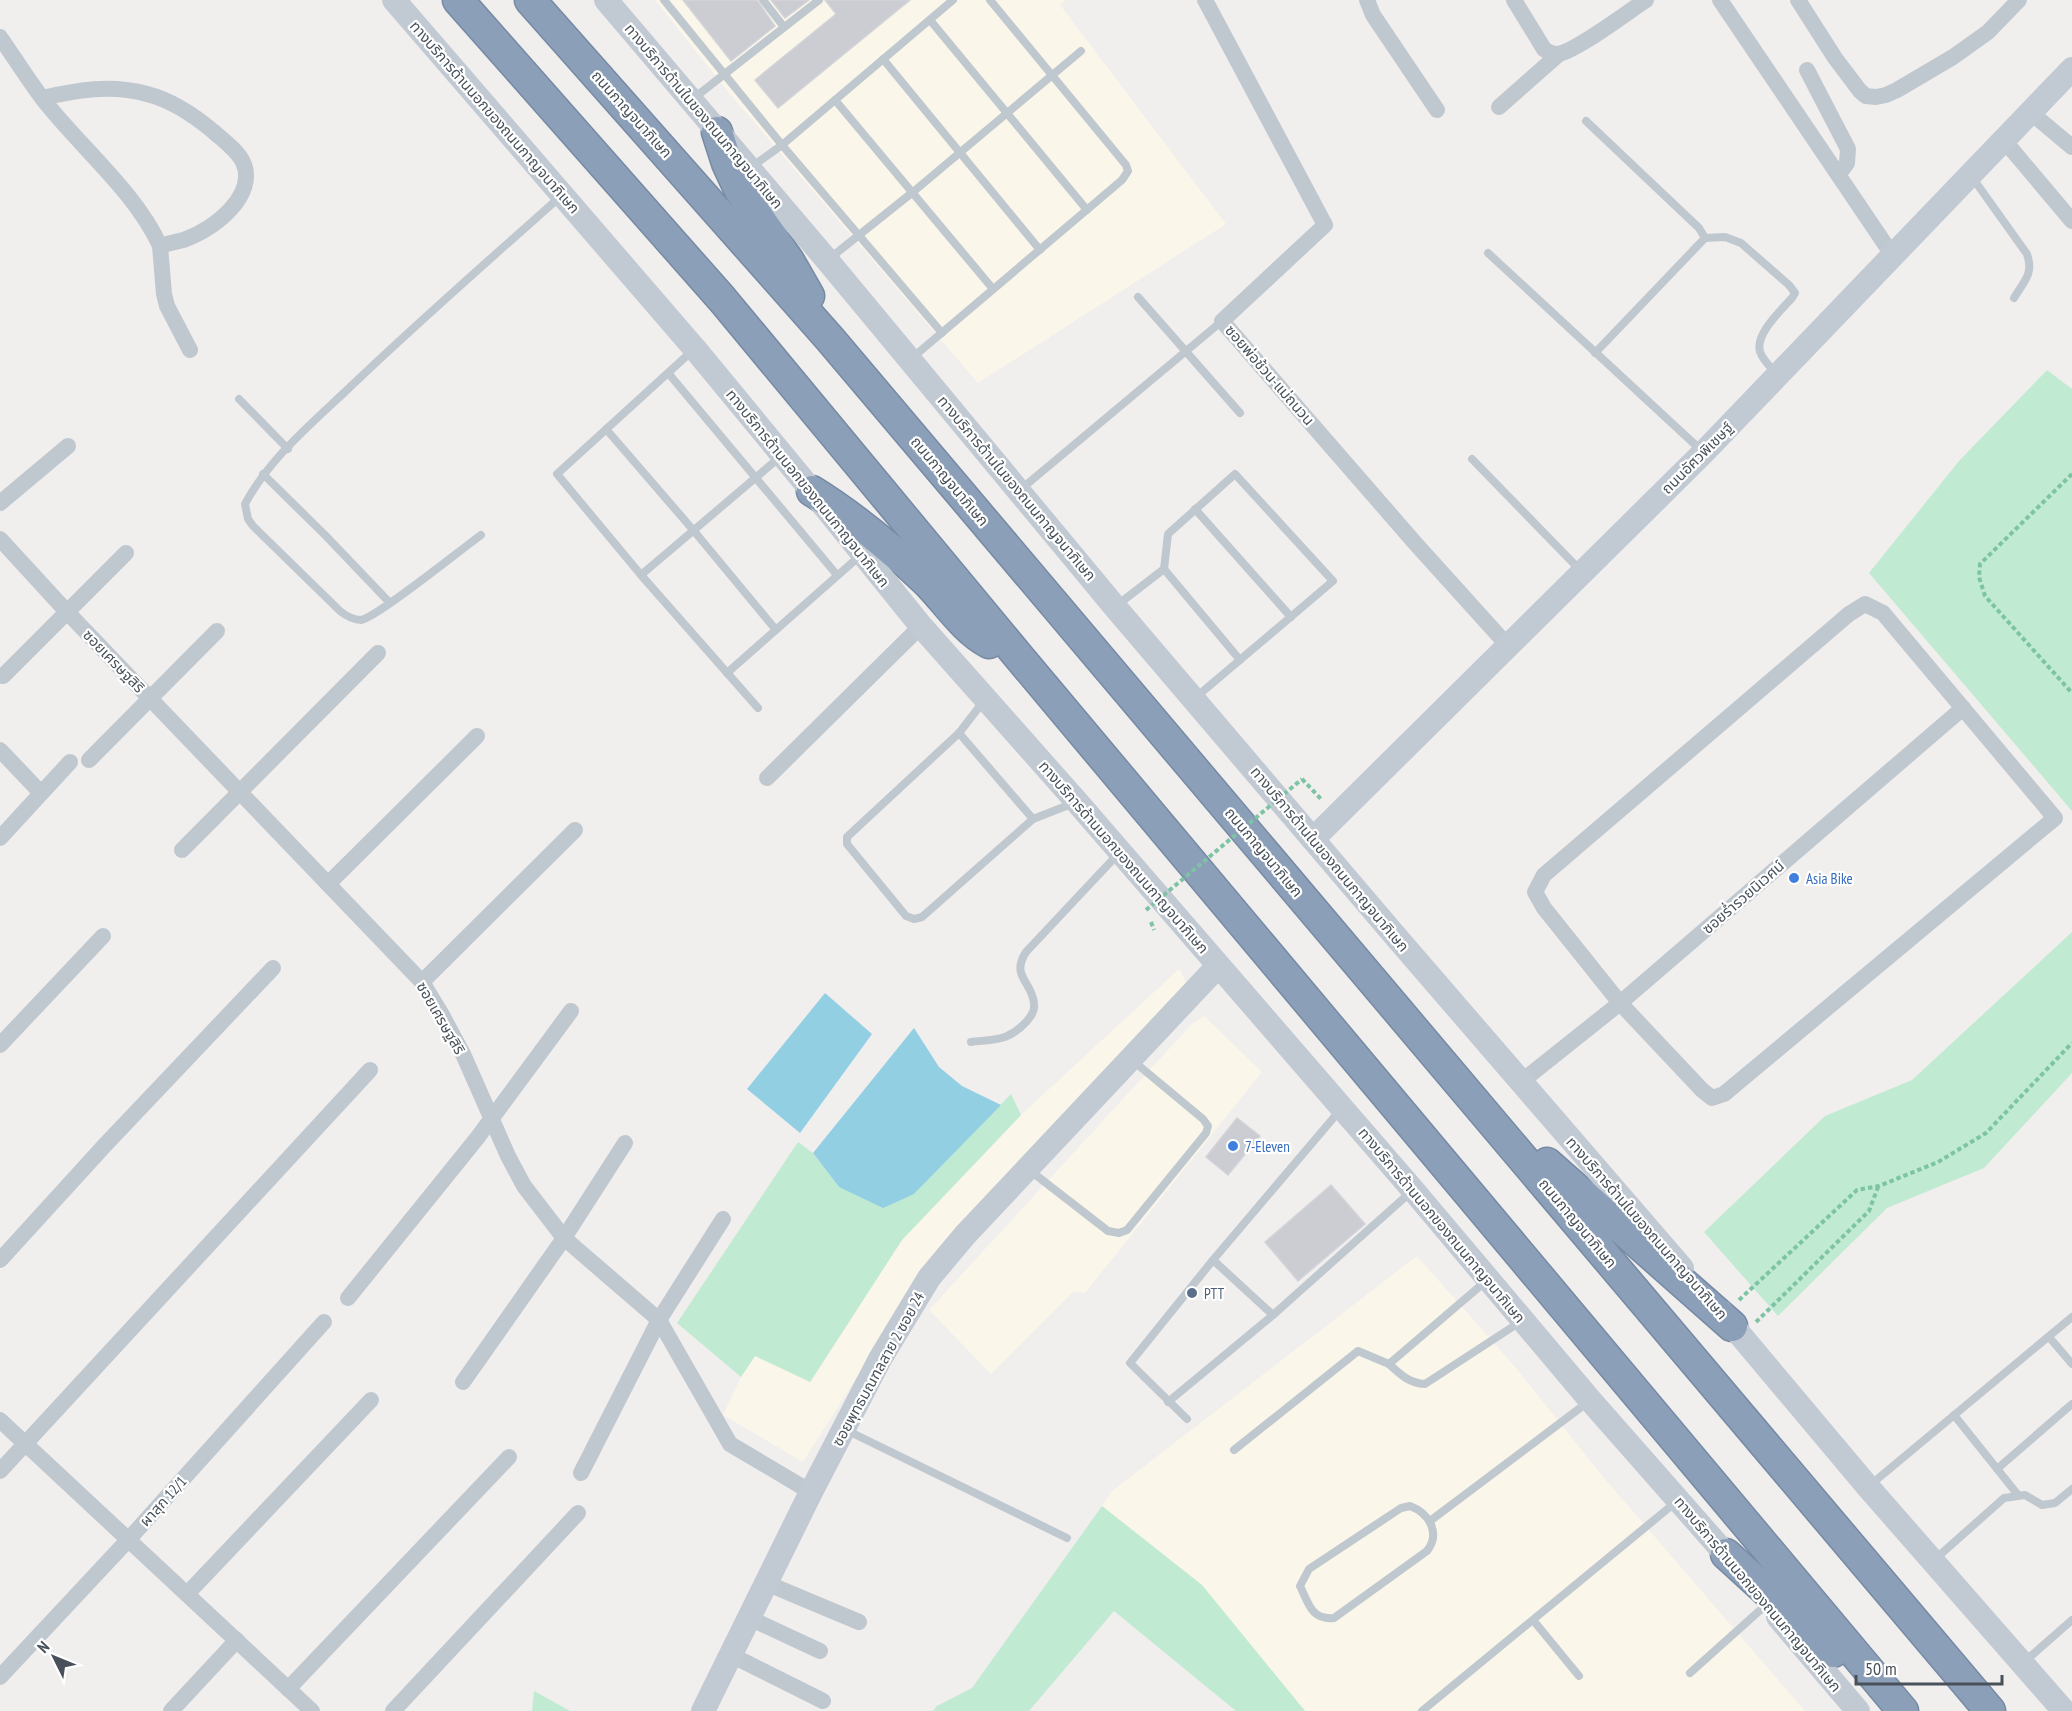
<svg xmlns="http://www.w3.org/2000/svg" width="2072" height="1711" viewBox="0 0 2072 1711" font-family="'PT Sans Narrow','Noto Sans Thai',sans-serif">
	<rect width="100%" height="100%" fill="#f1eeee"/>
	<g fill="#faf6e9">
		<path d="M655,0H1066L1060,5L1226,224L978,383L730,94Z"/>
		<path d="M1179,969L1189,988L888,1328L803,1462L723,1415L741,1377L755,1356L811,1382L902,1240L1021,1115Z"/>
		<path d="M1204,1016L1262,1072L1085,1293L1073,1292L991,1374L929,1310L1191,1025Z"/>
		<path d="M1417,1256L1516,1368L1604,1478L1805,1711H1305L1202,1585L1102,1506L1112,1491Z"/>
	</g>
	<g fill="#c1ead2">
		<path d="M2047,370L2072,389V811L1869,573L1959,461Z"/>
		<path d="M2072,932V1073L1984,1168L1887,1208L1778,1316L1704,1232L1825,1116L1912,1080Z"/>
		<path d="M1011,1094L1021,1115L902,1240L810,1382L755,1356L741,1377L677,1323L798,1142L813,1153L839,1187L914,1194Z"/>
		<path d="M1102,1506L1202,1585L1305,1711H1236L1114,1611L1029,1711H933L937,1706L972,1688Z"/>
		<path d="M534,1691L570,1711H532Z"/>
	</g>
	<g fill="#92cfe3">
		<path d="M825,993L872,1034L800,1133L747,1089Z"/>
		<path d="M914,1028L939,1067L962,1086L1001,1105L914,1194L883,1208L839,1187L813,1153Z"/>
	</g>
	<g fill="#cccdd2" stroke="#d3d4d9" stroke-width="1.5">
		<path d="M683,0H757L775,26L731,61Z"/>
		<path d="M771,0H809L785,18Z"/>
		<path d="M825,0H910L778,108L755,80L836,14Z"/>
		<path d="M1237,1118L1260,1136L1228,1175L1206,1157Z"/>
		<path d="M1331,1185L1365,1224L1298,1281L1265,1242Z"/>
	</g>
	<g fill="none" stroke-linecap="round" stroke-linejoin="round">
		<defs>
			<g id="highway">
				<path d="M458,0L722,299L1019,657L1903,1711"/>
				<path d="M530,0L830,339L1990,1711"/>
				<path d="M717,132L727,163L740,191L789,261L809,296"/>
				<path d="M812,491C854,517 891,548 927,582C947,602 963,629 989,643"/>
				<path d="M1547,1163L1732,1326"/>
				<path d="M1726,1554L1833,1652"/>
			</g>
		</defs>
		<use href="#highway" stroke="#768aa4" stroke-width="33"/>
		<g stroke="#7cc4a3" stroke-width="4" stroke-dasharray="4.5 3" stroke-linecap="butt">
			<path d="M2072,474L1980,564L1979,577L1985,596L2072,693"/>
			<path d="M1302,779L1322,800"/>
			<path d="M1151,922L1154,930"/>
			<path d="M1739,1300L1857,1190L1879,1186L1938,1162L1986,1133L2072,1043"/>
			<path d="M1756,1322L1869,1211L1878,1187"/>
		</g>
		<g stroke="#c0c8cf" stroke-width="8">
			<path d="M664,0L782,145L942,333"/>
			<path d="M763,0L784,27"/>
			<path d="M930,20L1087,210"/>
			<path d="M883,59L1040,250"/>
			<path d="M694,98L819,0"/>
			<path d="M835,100L993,289"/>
			<path d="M1586,121L1699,228L1705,238L1595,353"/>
			<path d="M750,168L782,145L953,0"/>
			<path d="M1972,177L2027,254C2034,274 2024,281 2014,298"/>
			<path d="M1705,238L1725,237L1741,243L1789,285L1795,293L1792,298C1781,310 1752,337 1761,354C1764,361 1771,367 1775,373"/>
			<path d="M1488,253L1703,452"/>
			<path d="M829,259L913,192L1081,51"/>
			<path d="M1138,297L1240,413"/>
			<path d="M692,351L557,474L641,575L758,708"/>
			<path d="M912,358L1122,180L1128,171L1126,165L990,0"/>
			<path d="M669,374L837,575"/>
			<path d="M239,399L288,449"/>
			<path d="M606,429L694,531L776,630"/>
			<path d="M1472,459L1582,572"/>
			<path d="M263,474L325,535L390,603"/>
			<path d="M1020,490L1222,321"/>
			<path d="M1195,509L1291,617"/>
			<path d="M481,535C463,548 376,618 361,620C353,620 345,615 340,611L253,526L248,519L245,504C269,459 311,424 348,389C417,323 490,259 561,196"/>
			<path d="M1164,569L1240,660"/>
			<path d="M641,575L780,457"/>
			<path d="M1116,606L1164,569L1168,534L1235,474L1333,581L1195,698"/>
			<path d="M727,673L862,554"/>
			<path d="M983,702L959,733L847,837V844L906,916L914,919L922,917L1033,819L1074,803"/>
			<path d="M959,733L1033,819"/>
			<path d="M971,1042C996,1039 1009,1041 1027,1021C1031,1016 1035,1011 1034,1004C1033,982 1010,977 1026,952L1119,853"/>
			<path d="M1341,1109L1213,1260L1273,1315L1413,1190"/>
			<path d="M1028,1169L1108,1231L1119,1233L1127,1230L1206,1133L1208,1126L1203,1119L1132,1060"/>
			<path d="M1486,1281L1389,1364C1401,1375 1409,1383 1425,1384L1520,1322"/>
			<path d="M2049,1337L2072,1364"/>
			<path d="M1168,1402L1273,1315"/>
			<path d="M1954,1415L2018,1495"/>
			<path d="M1187,1419L1130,1363L1213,1260"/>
			<path d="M844,1429L1067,1538"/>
			<path d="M1234,1450L1358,1351L1389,1364"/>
			<path d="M1997,1469L2072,1404"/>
			<path d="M1869,1486L2072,1317"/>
			<path d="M1410,1506C1429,1513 1441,1533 1427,1551L1334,1618C1311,1620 1309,1604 1300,1586L1309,1569L1401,1508Z"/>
			<path d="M1430,1521L1588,1402"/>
			<path d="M1933,1561L2004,1498L2025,1495L2042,1505L2055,1503L2072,1489"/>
			<path d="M1533,1620L1579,1676"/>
			<path d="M2023,1663L2072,1620"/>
			<path d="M1690,1673L1767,1604"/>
			<path d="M1422,1711L1676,1502"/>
		</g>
		<g stroke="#c0c8cf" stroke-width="16">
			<path d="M1205,0L1325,225L1222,321L1415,543L1508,646"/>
			<path d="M1367,0L1373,15L1437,110"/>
			<path d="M1514,0L1544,49C1548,52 1551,54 1557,54C1574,53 1629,11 1646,0"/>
			<path d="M1720,0L1893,256"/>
			<path d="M1798,0L1835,58L1860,91L1866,96L1876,97L1886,95L1897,90L1953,57L1988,32L2019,0"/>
			<path d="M0,37C14,57 27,78 42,98C78,145 136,192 160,246C168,243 178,242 186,239C214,229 258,195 243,162C237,150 224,141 214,132C195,116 171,100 147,94C111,84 78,90 42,98"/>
			<path d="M1807,70L1848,149L1847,163L1839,174"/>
			<path d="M1499,107L1559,54"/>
			<path d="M2030,112L2072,147"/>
			<path d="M2003,139L2072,221"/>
			<path d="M160,246L164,294L167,306L190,350"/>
			<path d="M0,503L68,446"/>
			<path d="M0,539L68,613L422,982L442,1015L463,1054L508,1156L524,1186L564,1238L659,1320L730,1444L811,1492"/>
			<path d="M1865,604L1883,613L2055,818L1724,1094L1712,1098L1702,1090L1620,1003L1544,908L1535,892L1544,875L1849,614Z"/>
			<path d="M3,676L126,553"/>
			<path d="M0,750L41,793"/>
			<path d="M89,760L217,631"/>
			<path d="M767,778L921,626"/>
			<path d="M0,838L70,762"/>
			<path d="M182,850L378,653"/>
			<path d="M328,884L477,736"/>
			<path d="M422,982L575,830"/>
			<path d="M0,1045L103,936"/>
			<path d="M1521,1082L1620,1003L1963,708"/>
			<path d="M0,1260L105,1145L273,968"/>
			<path d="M348,1298L478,1137L571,1011"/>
			<path d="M463,1382L564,1238L625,1143"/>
			<path d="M0,1420L312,1711"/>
			<path d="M0,1471L370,1070"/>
			<path d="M581,1473L659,1320L723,1219"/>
			<path d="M766,1583L859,1622"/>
			<path d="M187,1594L371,1400"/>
			<path d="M749,1618L820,1651"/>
			<path d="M731,1655L823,1701"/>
			<path d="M0,1677L129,1539L324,1322"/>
			<path d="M288,1689L509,1457"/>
			<path d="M171,1711L237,1640"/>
			<path d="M393,1711L578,1513"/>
		</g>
		<g stroke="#c1c9d3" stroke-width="24">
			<path d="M394,0L695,349L812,491L921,626L1077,802L1413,1190L1590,1400L1737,1567"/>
			<path d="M606,0L827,260L1115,607L1397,938L1682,1268"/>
			<path d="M1313,839L1703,453L2072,69"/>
			<path d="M1721,1312L1868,1487L2064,1711"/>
			<path d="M1778,1617L1858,1711"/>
			<path d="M703,1711L811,1492L880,1359L929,1278L965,1235L1218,966"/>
		</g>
		<use href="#highway" stroke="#8b9fb8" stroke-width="30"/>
		<path stroke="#7cc4a3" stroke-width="4" stroke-dasharray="4.5 3" stroke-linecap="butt" d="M1146,910L1302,779"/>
	</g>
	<g fill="#3f7fe0" stroke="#fff" stroke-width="2">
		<circle cx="1794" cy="878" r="6"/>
		<circle cx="1233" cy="1146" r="6"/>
	</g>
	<circle fill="#5c6f8a" stroke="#fff" stroke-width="2" cx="1192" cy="1293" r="6"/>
	<g text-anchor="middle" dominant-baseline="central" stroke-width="4.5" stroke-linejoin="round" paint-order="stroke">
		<g font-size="15" fill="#48515a" stroke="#fff">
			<text transform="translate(632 114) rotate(48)">ถนนกาญจนาภิเษก</text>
			<text transform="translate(704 116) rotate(50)">ทางบริการด้านในของถนนกาญจนาภิเษก</text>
			<text transform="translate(495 117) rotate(49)">ทางบริการด้านนอกของถนนกาญจนาภิเษก</text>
			<text transform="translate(1270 375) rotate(49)">ซอยพ่อช้วน-แม่ถนวน</text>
			<text transform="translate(1697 458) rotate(-45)">ถนนอัศวพิเชษฐ์</text>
			<text transform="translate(950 481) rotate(50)">ถนนกาญจนาภิเษก</text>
			<text transform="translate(808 488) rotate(51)">ทางบริการด้านนอกของถนนกาญจนาภิเษก</text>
			<text transform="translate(1017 488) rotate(50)">ทางบริการด้านในของถนนกาญจนาภิเษก</text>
			<text transform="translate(114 661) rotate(46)">ซอยเศรษฐสิริ</text>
			<text transform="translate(1264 852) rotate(50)">ถนนกาญจนาภิเษก</text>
			<text transform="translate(1124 857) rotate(49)">ทางบริการด้านนอกของถนนกาญจนาภิเษก</text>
			<text transform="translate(1330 859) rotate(50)">ทางบริการด้านในของถนนกาญจนาภิเษก</text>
			<text transform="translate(1743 897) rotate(-41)">ซอยร่ำรวยนิเวศน์</text>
			<text transform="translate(441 1018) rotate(60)">ซอยเศรษฐสิริ</text>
			<text transform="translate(1578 1223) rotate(50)">ถนนกาญจนาภิเษก</text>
			<text transform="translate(1442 1225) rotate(50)">ทางบริการด้านนอกของถนนกาญจนาภิเษก</text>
			<text transform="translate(1647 1228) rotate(49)">ทางบริการด้านในของถนนกาญจนาภิเษก</text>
			<text transform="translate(878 1369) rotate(-61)">ซอยพุทธมณฑลสาย 2 ซอย 24</text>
			<text transform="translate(163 1501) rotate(-48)">ผาสุก 12/1</text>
			<text transform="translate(1758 1594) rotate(50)">ทางบริการด้านนอกของถนนกาญจนาภิเษก</text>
		</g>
		<g font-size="15" fill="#366cbe" stroke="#fff" text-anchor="start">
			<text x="1806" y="878">Asia Bike</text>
			<text x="1245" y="1146">7-Eleven</text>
		</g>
		<g font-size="15" fill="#4e5e75" stroke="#fff" text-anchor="start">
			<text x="1204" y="1293">PTT</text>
		</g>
	</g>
	<g transform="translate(54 1657) rotate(313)" stroke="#ffffff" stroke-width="4.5" paint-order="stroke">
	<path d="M0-4.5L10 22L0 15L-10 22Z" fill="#48515a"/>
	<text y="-9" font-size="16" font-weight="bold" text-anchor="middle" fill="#48515a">N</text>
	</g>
	<path d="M1856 1675v9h146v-9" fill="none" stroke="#48515a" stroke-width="3"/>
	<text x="1865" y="1675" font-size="18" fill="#48515a" stroke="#ffffff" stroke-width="4.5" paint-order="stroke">50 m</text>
</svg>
